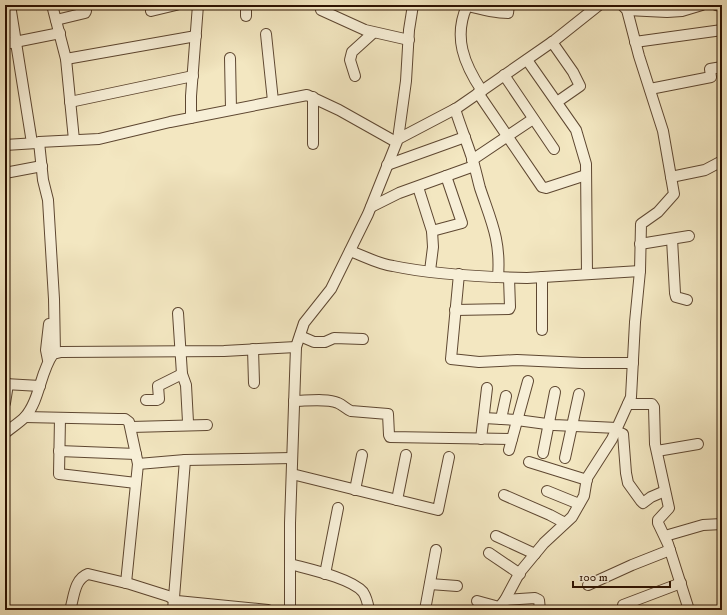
<svg xmlns="http://www.w3.org/2000/svg" width="727" height="615" viewBox="0 0 727 615" font-family="'IM FELL DW Pica',serif">
	<rect width="100%" height="100%" fill="#f3e7c1"/>
	<filter id="stains"><feTurbulence type="fractalNoise" baseFrequency=".005" numOctaves="4"/><feColorMatrix values="0 0 0 0 .2 0 0 0 0 .09 0 0 0 0 .02 0 0 0 .5 -.17"/></filter>
	<radialGradient id="worn" r=".72"><stop offset=".6" stop-color="#630" stop-opacity="0"/><stop offset="1" stop-color="#630" stop-opacity=".3"/></radialGradient>
	<g fill="none" stroke-linecap="round" stroke-linejoin="round">
		<defs>
			<g id="minor">
				<path d="M10,5L32,143"/>
				<path d="M52,5L66,59L74,140"/>
				<path d="M246,5V16"/>
				<path d="M465,5C479,9 494,13 508,13L509,5"/>
				<path d="M716,5L722,6"/>
				<path d="M467,6C453,37 464,64 482,91"/>
				<path d="M321,10L365,30L409,40"/>
				<path d="M627,10L667,12L682,11L702,5"/>
				<path d="M151,11L176,5"/>
				<path d="M56,20L85,13L86,11L85,5"/>
				<path d="M266,34L273,101"/>
				<path d="M552,42L573,72L580,86L557,102"/>
				<path d="M635,42L722,30"/>
				<path d="M5,44L60,33"/>
				<path d="M230,58L231,109"/>
				<path d="M66,59L196,36"/>
				<path d="M527,60L576,130L586,164L587,274"/>
				<path d="M504,75L554,149"/>
				<path d="M355,76L350,60L352,52L373,33"/>
				<path d="M650,89L711,77L710,69L722,67"/>
				<path d="M478,93L542,187L546,188L586,175"/>
				<path d="M70,102L193,76"/>
				<path d="M455,109C460,125 466,140 471,155C475,166 477,177 480,188C491,221 501,240 498,277"/>
				<path d="M191,118V96L198,5"/>
				<path d="M398,139L406,81L409,30L413,5"/>
				<path d="M313,144V97"/>
				<path d="M5,145L37,143"/>
				<path d="M472,160L533,119"/>
				<path d="M387,165L465,137"/>
				<path d="M5,173L42,166"/>
				<path d="M671,177L705,170L722,161"/>
				<path d="M418,187L432,231L433,247L430,271"/>
				<path d="M371,207L399,193L474,166"/>
				<path d="M432,231L462,223L446,176"/>
				<path d="M672,239L675,293L676,297L687,300"/>
				<path d="M640,244L689,236"/>
				<path d="M350,251C364,256 378,264 393,266C436,275 483,277 527,278L640,271"/>
				<path d="M459,274L451,359L479,362L517,360L582,363H633"/>
				<path d="M455,310L509,309L510,307L509,278"/>
				<path d="M178,313L182,374L186,385L188,422"/>
				<path d="M542,330V277"/>
				<path d="M300,336L314,342H325L334,338L363,339"/>
				<path d="M253,349L254,383"/>
				<path d="M55,353L54,299L48,200L43,180L39,142L99,139L170,122L307,95L339,110L396,142"/>
				<path d="M48,360L46,350L49,324"/>
				<path d="M5,384L40,386"/>
				<path d="M146,400H157L159,399L158,386L182,374"/>
				<path d="M294,401C306,401 327,398 338,403C343,405 346,409 351,411L388,414L389,435L390,437L512,439"/>
				<path d="M5,403L8,384"/>
				<path d="M628,404H652L654,407L655,444L669,508L658,520V523L668,544L689,610"/>
				<path d="M25,417L118,419H125L129,422L138,464L126,583"/>
				<path d="M60,418L59,474L136,483"/>
				<path d="M484,418L517,420L554,425L617,428"/>
				<path d="M501,419L506,396"/>
				<path d="M131,427L207,425"/>
				<path d="M616,431L623,434L626,473L628,483L641,501L643,503L651,497L665,491"/>
				<path d="M5,433C11,428 19,423 25,417C40,400 40,372 53,354L61,352L224,351L296,347"/>
				<path d="M481,439L487,388"/>
				<path d="M509,450L528,381"/>
				<path d="M59,451L136,454"/>
				<path d="M657,451L698,444"/>
				<path d="M543,453L555,392"/>
				<path d="M565,458L579,394"/>
				<path d="M529,462L587,480"/>
				<path d="M138,464L185,460L292,458"/>
				<path d="M292,474L438,510L449,457"/>
				<path d="M355,490L362,455"/>
				<path d="M547,491L579,504"/>
				<path d="M504,495L550,515L565,523"/>
				<path d="M397,500L406,455"/>
				<path d="M496,536L535,554"/>
				<path d="M665,536L703,525L722,524"/>
				<path d="M489,553L520,574"/>
				<path d="M290,564C308,569 351,578 363,592C367,598 368,604 369,610"/>
				<path d="M325,574L338,508"/>
				<path d="M430,584L457,586"/>
				<path d="M588,585L632,565L670,550"/>
				<path d="M505,600L535,598L539,600L540,610"/>
				<path d="M477,601L499,607"/>
				<path d="M623,605L681,583"/>
				<path d="M70,610C74,598 74,579 88,574L130,584L168,596L177,601L268,610"/>
				<path d="M173,610L185,460"/>
				<path d="M290,610V523L296,347L304,323L331,289L368,214L398,139L457,108L555,40L599,5"/>
				<path d="M425,610L436,550"/>
				<path d="M497,610L505,600L520,572L544,543L572,517L584,496L587,478L612,439L631,397L635,322L640,271L641,224L658,212L674,194L663,131L639,56L627,10L622,5"/>
			</g>
		</defs>
		<use href="#minor" stroke="#5e4731" stroke-width="12"/>
		<use href="#minor" stroke="#f7efd7" stroke-width="10"/>
	</g>
	<rect width="727" height="615" fill="none" stroke="#f3e7c1" stroke-width="20"/>
	<rect x="6" y="6" width="715" height="603" fill="none" stroke="#2d1201" stroke-width="2"/>
	<rect x="10" y="10" width="707" height="595" fill="none" stroke="#2d1201"/>
	<path d="M573 581v6h97v-6" fill="none" stroke="#2d1201" stroke-width="2"/>
	<text x="579" y="581" font-size="12" fill="#2d1201" stroke="#f7efd7" stroke-width="3" paint-order="stroke">100 m</text>
	<rect width="100%" height="100%" filter="url(#stains)"/>
	<rect width="100%" height="100%" fill="url(#worn)"/>
</svg>
